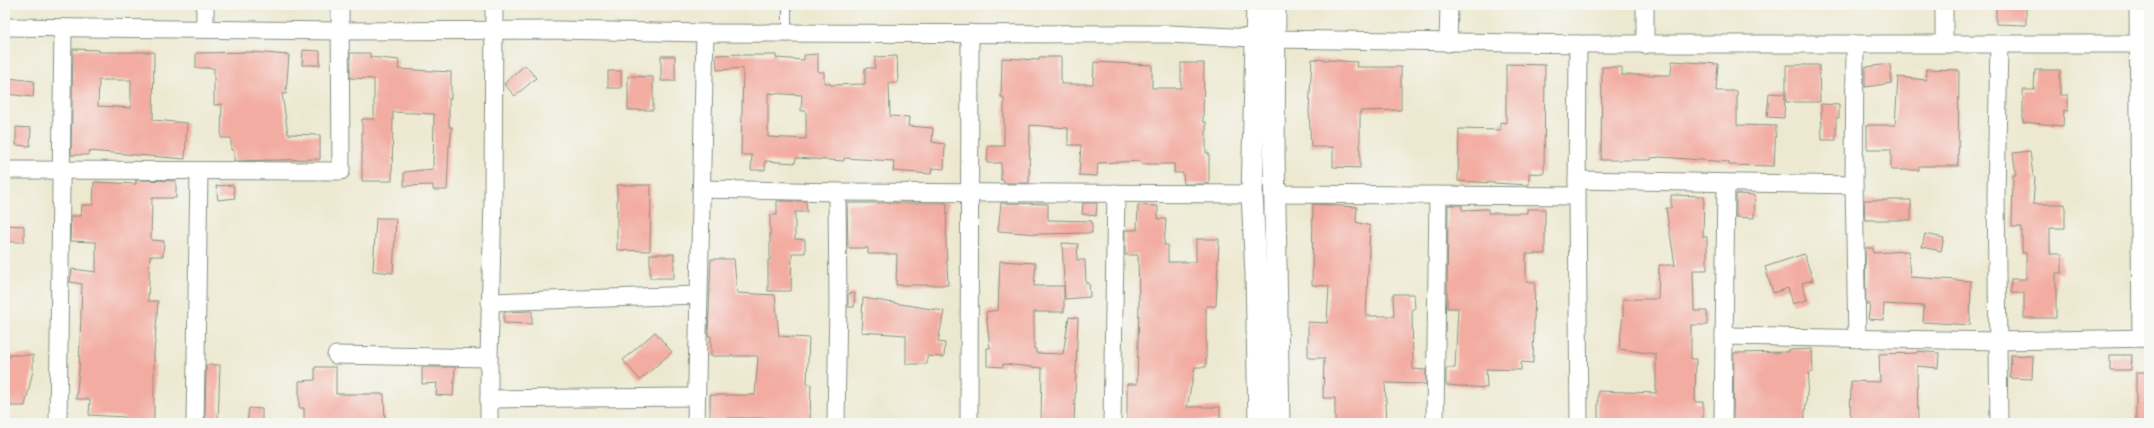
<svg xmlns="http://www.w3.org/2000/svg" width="2154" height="428" viewBox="0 0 2154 428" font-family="'Old Standard TT',serif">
	<rect width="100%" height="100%" fill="#f6f6f2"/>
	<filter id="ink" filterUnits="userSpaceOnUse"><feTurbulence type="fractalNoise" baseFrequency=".025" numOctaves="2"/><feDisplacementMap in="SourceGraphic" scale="8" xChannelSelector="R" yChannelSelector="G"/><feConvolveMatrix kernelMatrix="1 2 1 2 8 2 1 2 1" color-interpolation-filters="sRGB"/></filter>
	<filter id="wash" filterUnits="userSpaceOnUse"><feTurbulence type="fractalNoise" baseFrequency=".012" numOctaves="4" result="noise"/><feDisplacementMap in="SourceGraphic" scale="16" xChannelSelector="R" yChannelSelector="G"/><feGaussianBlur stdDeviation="0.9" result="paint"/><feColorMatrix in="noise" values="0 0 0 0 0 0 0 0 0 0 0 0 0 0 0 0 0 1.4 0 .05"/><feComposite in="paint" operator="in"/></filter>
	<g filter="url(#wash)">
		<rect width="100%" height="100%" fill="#ede9d1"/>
		<g id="blocks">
			<g fill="#f3aca1" fill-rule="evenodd">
				<path d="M1996,5H2026V25L1996,24Z"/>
				<path d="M73,49L99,50V52H154L153,120L187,123L185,159L89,151V155H71ZM99,80H131V108L98,106Z"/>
				<path d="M303,50L320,51V65H302Z"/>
				<path d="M251,52L289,55L286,94H282L288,134L320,135V159L234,161V150H231V138H221L222,104L214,105V68H196V53Z"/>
				<path d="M350,53H370V57L399,60L398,69L451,72V99H449V127H452L450,146L449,145L447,190H433V185L404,186V172L433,169L434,114L393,112L392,181H362V119H374V79L350,78Z"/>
				<path d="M740,54V55H776V58L804,60V55L818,54V72H824V83H830V85L865,84V68H875V57L897,56L898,83H889L890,116L909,117L908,126L933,128L932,142L945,144L944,169L932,168L931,174L893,171L894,161L844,158V161L796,158L795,163L765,161V170H751L752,155H741L743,68L717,70L716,55ZM768,93L802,95L801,111H806V139L768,137Z"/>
				<rect x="661" y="56" width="14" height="25"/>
				<path d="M1039,57H1061V84H1093L1094,62L1152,65V88H1181V63H1204L1203,122H1206V153H1209V184H1184L1183,173H1174V164H1141V161L1098,163L1097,176L1079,175L1081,145H1068V128L1030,125L1029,183H1004V180H1001V163H987L988,146H1004V97H1001L1002,58L1039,60Z"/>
				<path d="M1312,59L1357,62L1356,67H1401V110L1360,111V168L1333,167V147H1311L1309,111Z"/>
				<path d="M1672,61L1718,64L1716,91H1737V125L1776,126L1774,166L1729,165V162L1660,157L1651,158V160H1601L1602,67H1622V75H1671Z"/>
				<path d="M1506,64L1545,65L1544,174L1529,173V185L1458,181L1459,129L1500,130V122L1506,123Z"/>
				<path d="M1890,64L1892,83L1865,87V67Z"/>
				<path d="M525,65L536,78L515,96L504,84Z"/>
				<path d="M1786,65H1819L1820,102H1786Z"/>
				<path d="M1926,69L1959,70L1958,166H1919V170H1891V149H1867V125H1895L1898,77L1926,80Z"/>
				<path d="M2035,70H2060V95H2068V111L2064,110L2063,126L2023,122V90H2034Z"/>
				<rect x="608" y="71" width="13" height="17"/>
				<path d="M628,76L653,77V110H628Z"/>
				<path d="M8,78L34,81L33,97L6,94Z"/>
				<path d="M1769,93L1785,94L1784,118L1767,117Z"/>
				<path d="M1821,104L1839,105V118H1836V140H1822Z"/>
				<path d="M16,127L31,128L30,146L16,145Z"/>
				<path d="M2030,151L2033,176L2035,177L2033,204H2065V228H2050V254H2062V273H2056V318H2024V293H2011V279H2026V253H2022V227H2012L2013,175H2016L2013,153Z"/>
				<path d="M136,180L176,181V198H152L151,240L164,241L163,256H150L148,301H158L154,354V423H125V417L89,415L90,399H76L79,370L82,284L70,282L72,269L96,272V242L70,241L71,216H81L82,205H93L94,182L136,184Z"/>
				<path d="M233,185L235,198L218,200L216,186Z"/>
				<path d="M617,185H651L650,251L617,250Z"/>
				<path d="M1736,194L1755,195L1754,218L1736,217Z"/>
				<path d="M1671,195L1704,196L1703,237H1707V270H1693L1694,311H1707V325H1691V359H1696L1695,402H1703V423H1607V420H1598V391L1656,393V354L1619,349L1623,313V299H1658L1659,265H1675L1666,208H1671Z"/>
				<path d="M1864,200H1911V220H1865Z"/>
				<path d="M777,201H806L807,212H795V239L805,240V253H792L791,291H768V260H770V215H777Z"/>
				<path d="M847,203H947L946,242L948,285H896L897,254H868V248H848Z"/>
				<path d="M1001,203L1048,204V220L1092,221V233L1037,234L998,231Z"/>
				<path d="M1083,203H1097L1096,216L1082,214Z"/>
				<path d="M1313,204L1357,207L1356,222L1370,226L1366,316H1394L1393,294H1414L1415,309H1412L1413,369L1426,370V384L1385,383L1387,423H1335V398H1323L1324,358H1308V322L1327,323L1329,286L1312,285Z"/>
				<path d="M1138,205L1158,206V219H1166L1164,245H1168V262H1196V239H1219L1216,306H1206V367H1195L1187,407H1220V421L1180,420L1179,423H1127V384H1137L1139,305L1138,255H1125V230H1137Z"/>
				<path d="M1448,205H1462V210L1488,209V213H1527V209H1545V254H1526V282H1535L1533,363L1521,362V370L1486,369L1487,388L1446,385V368H1455L1458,308H1447Z"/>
				<path d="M376,218H396L393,273L373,271Z"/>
				<path d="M5,225L24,226V242H5Z"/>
				<path d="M1925,234L1944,238L1941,251L1922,247Z"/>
				<path d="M1062,243L1078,244L1077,260H1085L1086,283H1089L1090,297L1065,299Z"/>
				<path d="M1865,248H1873V253L1908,251L1910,277L1971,281L1970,325L1923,322L1924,306L1884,304L1883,320L1868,319L1870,304H1866Z"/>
				<rect x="650" y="254" width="24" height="24"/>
				<path d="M1804,254L1813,280L1802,283L1807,300L1793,304L1788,288L1773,293L1765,267Z"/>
				<path d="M711,259H734L737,293L775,295L779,336L809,338L807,384H811L810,423H766V418H728V423H710V395H755L758,356H711V336H708Z"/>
				<path d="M1000,261L1036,263L1034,286H1064V312H1034V349H1036V353L1063,354L1069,317L1078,318L1074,423H1041L1042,368L1003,364V367L987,366V348H990L986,312L998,310Z"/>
				<path d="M855,293L854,307H848V294Z"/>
				<path d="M863,298L944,311L938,342L945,343L944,357L927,356V364H906V335L861,332Z"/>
				<path d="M532,311V324L504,323V312Z"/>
				<path d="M655,332L672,352L640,380L623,360Z"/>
				<path d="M1812,349L1813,372L1809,373L1804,423H1733L1734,353L1788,352V350Z"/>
				<path d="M1918,351L1939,353L1938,368L1917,366L1918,423L1850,421L1851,381L1880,382L1879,354L1917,353Z"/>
				<path d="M10,355H33V370L25,406H5V357H10Z"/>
				<path d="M2011,355L2033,356L2032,379L2010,378Z"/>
				<path d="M2110,355H2132L2131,370H2110Z"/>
				<path d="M206,365H220L218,423H205Z"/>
				<path d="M315,367H336V394H384L385,423H310V420L304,419V408H299V381L315,380Z"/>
				<path d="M422,367H455L453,396L436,395L437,383L422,384Z"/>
				<rect x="2136" y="372" width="13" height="51"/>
				<path d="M249,408L262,409V423H247Z"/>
			</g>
		</g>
	</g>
	<g filter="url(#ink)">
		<use href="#blocks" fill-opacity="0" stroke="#869382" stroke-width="1"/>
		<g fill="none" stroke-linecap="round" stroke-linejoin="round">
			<defs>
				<path id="service" d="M787,33V5"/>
				<g id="minor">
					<path d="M205,5V29"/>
					<path d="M1944,5V44"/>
					<path d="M2138,5L2141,338"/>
					<path d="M5,27L340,31L558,30L705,33L1169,34L1275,39L1578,44H2149"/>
					<path d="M1448,43L1449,5"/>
					<path d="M1578,44L1577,196L1579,423"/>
					<path d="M1855,44L1854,185L1857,339"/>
					<path d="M1645,45V5"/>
					<path d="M5,170L341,171L340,5"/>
					<path d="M1577,180L1854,185"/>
					<path d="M701,189L837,192L1252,194"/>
					<path d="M1274,194L1577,196"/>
					<path d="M490,302L698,295"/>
					<path d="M1724,336L1998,341L2149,338"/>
					<path d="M336,355L489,358"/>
					<path d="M489,399L696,397"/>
					<path d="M58,423L63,28"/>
					<path d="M195,423L199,171"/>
					<path d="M489,423V358L493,199L494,5"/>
					<path d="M696,423L705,33"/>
					<path d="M836,423L838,303L837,192"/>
					<path d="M969,423L970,33"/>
					<path d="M1112,423L1116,193"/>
					<path d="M1435,423L1438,195"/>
					<path d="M1723,423L1726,184"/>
					<path d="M1999,423L1996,195L1999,44"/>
				</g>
				<g id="tertiary">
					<path d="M1257,5L1252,194L1256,275L1259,423"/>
					<path d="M1275,5L1274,156L1279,423"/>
				</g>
			</defs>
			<use href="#service" stroke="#869382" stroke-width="10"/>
			<use href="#minor" stroke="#869382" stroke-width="19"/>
			<use href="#tertiary" stroke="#869382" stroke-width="23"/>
			<use href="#service" stroke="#fff" stroke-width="8"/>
			<use href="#minor" stroke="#fff" stroke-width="17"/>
			<use href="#tertiary" stroke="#fff" stroke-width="21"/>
		</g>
	</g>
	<rect width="2154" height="428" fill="none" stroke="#f6f6f2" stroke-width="20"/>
</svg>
